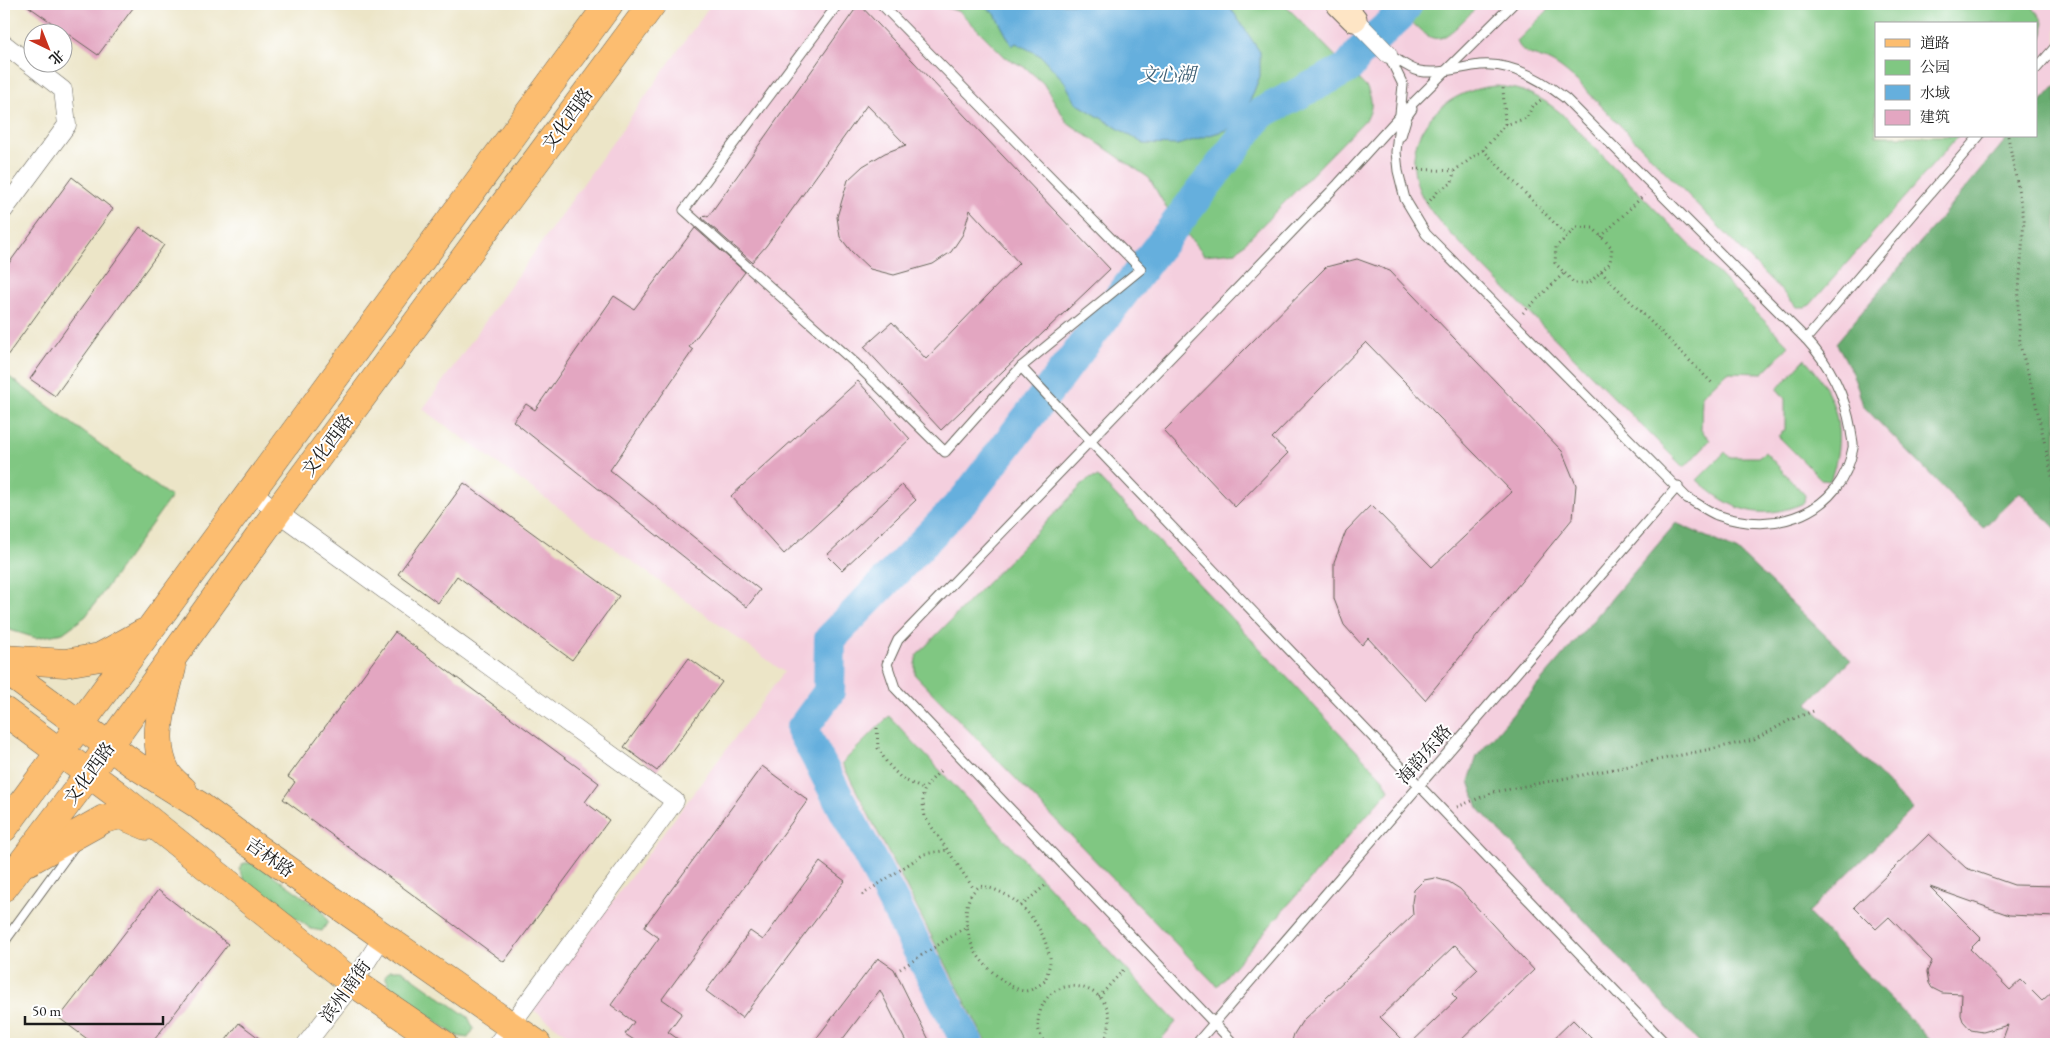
<svg xmlns="http://www.w3.org/2000/svg" width="2060" height="1048" viewBox="0 0 2060 1048" font-family="'EB Garamond','Noto Serif SC',serif">
	<rect width="100%" height="100%" fill="#fff"/>
	<filter id="ink" filterUnits="userSpaceOnUse"><feTurbulence type="fractalNoise" baseFrequency=".02" numOctaves="2"/><feDisplacementMap in="SourceGraphic" scale="10" xChannelSelector="R" yChannelSelector="G"/><feConvolveMatrix kernelMatrix="1 2 1 2 8 2 1 2 1" color-interpolation-filters="sRGB"/></filter>
	<filter id="wash" filterUnits="userSpaceOnUse"><feTurbulence type="fractalNoise" baseFrequency=".0096" numOctaves="4" result="noise"/><feDisplacementMap in="SourceGraphic" scale="20" xChannelSelector="R" yChannelSelector="G"/><feGaussianBlur stdDeviation="1.12" result="paint"/><feColorMatrix in="noise" values="0 0 0 0 0 0 0 0 0 0 0 0 0 0 0 0 0 1.4 0 .05"/><feComposite in="paint" operator="in"/></filter>
	<g filter="url(#wash)">
		<rect width="100%" height="100%" fill="#ece5c7"/>
		<path fill="#f4cfde" fill-rule="evenodd" d="M711,4H2056V1044H579L532,1009L784,672L423,409ZM1876,24H2036V136H1876Z"/>
		<g fill="#80c782" stroke="#4e724f">
			<path d="M936,4H1284L1367,88C1372,99 1373,106 1368,117L1236,252L1204,255L1170,214L1149,178L1067,122L1043,83L1026,68L1005,57L960,12Z"/>
			<path d="M1394,4H1480C1434,50 1439,50 1394,4Z"/>
			<path d="M1554,4H2029C2043,17 2050,29 2036,46V24H1876V136H1958L1810,305L1805,307H1797L1578,82C1569,75 1560,66 1549,61C1537,55 1522,56 1517,41Z"/>
			<path d="M1496,86C1523,88 1542,97 1562,114L1789,346L1763,373L1727,372L1702,396L1701,430L1710,440L1684,468L1443,226C1431,212 1418,195 1415,176C1406,126 1449,89 1496,86Z"/>
			<path d="M1805,359C1838,395 1847,435 1830,481L1822,480L1778,436L1785,430V399L1777,389Z"/>
			<path d="M4,373L171,497L86,616L63,633L36,638L10,630L4,625Z"/>
			<path d="M1725,452L1730,457H1758L1765,452L1805,495L1804,503C1760,522 1731,511 1697,480Z"/>
			<path d="M1098,477L1384,780L1389,790L1217,986L915,675V664L917,655L1088,479Z"/>
			<path d="M889,716L1176,1022L1157,1044H987L842,763Z"/>
			<path d="M244,863H256L322,910L328,922L322,931L311,929L244,880L239,869Z"/>
			<path d="M390,970H402L468,1017L474,1029L468,1038L456,1036L390,987L385,976Z"/>
		</g>
		<g fill="#68ac70" stroke="#426446">
			<path d="M2056,85V529L2020,492L1983,528L1863,406C1857,383 1849,364 1836,343L2009,136H2036V107Z"/>
			<path d="M1676,523L1738,551L1851,660L1808,703L1913,809L1808,913L1934,1044H1701L1478,808L1469,781L1477,756Z"/>
		</g>
		<path fill="#65afdd" stroke="#40667c" d="M981,4H1228L1260,52V76L1245,114L1229,129L1178,145L1144,144L1076,103L1064,81L1041,56L1016,43L1012,46L995,14Z"/>
		<g fill="none" stroke-linecap="round" stroke-linejoin="round">
			<path stroke="#65afdd" stroke-width="32" d="M968,1044L802,729L829,692L830,639L966,498L1261,113L1348,68L1360,52L1399,16L1407,4"/>
		</g>
		<g id="blocks">
			<g fill="#e3a6c1">
				<path d="M25,4H136L98,55Z"/>
				<path d="M859,4L1110,269L941,430L864,347L892,322L926,359L1019,263L970,210L963,234L951,252L933,264L894,275L870,269L851,251L840,237L837,217L848,180L863,166L885,153L906,145L867,105L766,246L752,262L702,218L705,215L708,217Z"/>
				<path d="M72,177L113,209L4,360V270Z"/>
				<path d="M140,227L164,245L55,396L30,379Z"/>
				<path d="M695,228L745,272L689,347L693,350L610,470L760,590L747,607L513,421L526,404L535,410L614,296L634,309Z"/>
				<path d="M1357,259L1390,271L1562,451L1576,485L1573,518L1425,700L1368,638L1362,645L1344,625L1334,599V562L1346,531L1371,505L1432,567L1512,492L1366,342L1272,438L1288,453L1235,507L1164,431L1326,267Z"/>
				<path d="M858,381L910,439L784,554L731,496Z"/>
				<path d="M464,483L619,596L572,660L457,576L438,603L398,574Z"/>
				<path d="M902,485L916,500L842,570L827,555Z"/>
				<path d="M395,632L599,783L585,802L609,820L504,962L283,799L295,782L288,777Z"/>
				<path d="M689,658L722,682L657,771L624,747Z"/>
				<path d="M762,766L808,800L662,999L682,1013L668,1032L685,1044H640L625,1034L634,1022L611,1005L659,938L644,927Z"/>
				<path d="M1929,834L1966,868L2014,885L2056,886V917L2009,915L1930,887L1981,938L1970,949L2010,990L2021,980L2042,1001L2056,988V1044H2001L2008,1025L1983,1032L1971,1030L1963,1021L1961,1015L1962,994L1942,993L1932,988L1929,983L1927,972L1932,961L1889,917L1876,929L1854,907Z"/>
				<path d="M820,862L845,881L742,1018L706,991L750,931L763,940Z"/>
				<path d="M1435,878L1449,882L1460,889L1534,970L1457,1044H1410L1457,999L1452,994L1478,969L1455,945L1380,1017L1407,1044H1291L1294,1034L1303,1020L1413,915L1412,902L1414,890L1424,880Z"/>
				<path d="M158,890L228,944L151,1044H94L59,1018Z"/>
				<path d="M878,958L894,969L931,1044H907L880,990L839,1044H812Z"/>
				<path d="M1573,1020L1597,1044H1548Z"/>
				<path d="M239,1023L267,1044H223Z"/>
			</g>
		</g>
	</g>
	<g filter="url(#ink)">
		<use href="#blocks" fill-opacity="0" stroke="#656258" stroke-width="1"/>
		<g fill="none" stroke-linecap="round" stroke-linejoin="round">
			<defs>
				<g id="service">
					<path d="M838,4L684,210L854,362L945,452L1021,367L1141,269L881,4"/>
					<path d="M1388,54C1397,59 1409,69 1419,71C1439,75 1461,67 1480,65C1511,62 1542,80 1565,98L1806,339C1830,365 1845,395 1851,430C1851,435 1854,443 1853,448C1841,514 1775,536 1717,515C1707,511 1697,503 1687,498L1426,234L1405,199L1398,171L1396,152L1403,85Z"/>
					<path d="M2036,69L2056,46"/>
					<path d="M1401,136L1407,116L1412,109"/>
					<path d="M1806,339L1979,136"/>
					<path d="M1021,367L1093,444"/>
					<path d="M1089,440L1666,1044"/>
					<path d="M4,942L74,846"/>
					<path d="M1196,1044L1678,486"/>
					<path d="M1234,1044L895,688L887,664L898,640L1338,184L1399,117L1513,4"/>
				</g>
				<g id="minor">
					<path d="M1354,19L1388,54"/>
					<path d="M4,44L63,90L67,125L4,210"/>
					<path d="M251,490L277,512L675,801L497,1044"/>
					<path d="M306,1044L354,982L383,936"/>
				</g>
				<path id="secondary" d="M1339,4L1354,19"/>
				<g id="primary">
					<path d="M4,659L65,663L100,657L143,633"/>
					<path d="M172,668C164,701 149,741 167,773C171,780 178,785 183,790"/>
					<path d="M4,669L135,765L197,804L248,842L537,1044"/>
					<path d="M4,711L115,793L344,976L443,1044"/>
					<path d="M4,828L609,4"/>
					<path d="M29,861L104,819L121,815L147,826"/>
					<path d="M4,887L80,786L277,512L652,4"/>
				</g>
			</defs>
			<use href="#service" stroke="#656258" stroke-width="11"/>
			<use href="#minor" stroke="#656258" stroke-width="19"/>
			<use href="#secondary" stroke="#656258" stroke-width="27"/>
			<use href="#primary" stroke="#656258" stroke-width="29"/>
			<g stroke="#656258" stroke-width="3" stroke-dasharray="1 4" stroke-linecap="butt">
				<path d="M1505,125L1527,118L1532,107L1542,99"/>
				<path d="M2008,136L2024,220L2018,305L2020,345L2033,391L2056,494"/>
				<path d="M1483,150L1567,236"/>
				<path d="M1414,169L1454,171L1483,150L1505,125L1503,87"/>
				<path d="M1427,204L1439,190L1452,183L1454,171"/>
				<path d="M1577,227L1593,228L1612,248L1610,263L1589,283H1574L1555,263L1556,247Z"/>
				<path d="M1601,237L1644,195"/>
				<path d="M1601,272L1714,385"/>
				<path d="M1523,313L1564,273"/>
				<path d="M877,728L878,748L887,763L901,778L923,789"/>
				<path d="M940,771C923,789 920,790 925,817L974,889"/>
				<path d="M1457,807L1494,792L1624,767L1754,740L1790,720L1816,710"/>
				<path d="M981,886C1012,891 1038,917 1047,947C1048,952 1051,957 1050,962C1049,968 1047,975 1045,981C1038,986 1032,991 1024,991C1018,990 1011,986 1006,983C994,974 984,965 976,953C965,935 959,896 981,886Z"/>
				<path d="M862,895L924,854L948,850"/>
				<path d="M1021,906L1047,884"/>
				<path d="M900,969L968,926"/>
				<path d="M1099,997L1125,968"/>
				<path d="M1046,1044C1038,1035 1036,1023 1040,1012C1055,961 1134,993 1102,1044"/>
			</g>
			<use href="#service" stroke="#fff" stroke-width="9"/>
			<use href="#minor" stroke="#fff" stroke-width="18"/>
			<use href="#secondary" stroke="#fee5c5" stroke-width="25"/>
			<use href="#primary" stroke="#fcbd6f" stroke-width="28"/>
		</g>
	</g>
	<g text-anchor="middle" dominant-baseline="central" stroke-width="4" stroke-linejoin="round" paint-order="stroke">
		<g font-size="18" fill="#1c1c1c" stroke="#fff">
			<text transform="translate(567 119) rotate(-54)">文化西路</text>
			<text transform="translate(327 445) rotate(-53)">文化西路</text>
			<text transform="translate(1424 754) rotate(-49)">海韵东路</text>
			<text transform="translate(89 773) rotate(-54)">文化西路</text>
			<text transform="translate(270 857) rotate(35)">吉林路</text>
			<text transform="translate(345 991) rotate(-54)">滨州南街</text>
		</g>
		<g font-size="19" font-style="italic" fill="#3d5e73" stroke="#fff">
			<text x="1167" y="74">文心湖</text>
		</g>
	</g>
	<rect width="2060" height="1048" fill="none" stroke="#fff" stroke-width="20"/>
	<rect x="1875" y="22" width="162" height="115" fill="#ffffff" stroke="#a4a4a4"/>
	<rect x="1885" y="39" width="25" height="8" fill="#fcbd6f" stroke="#a4a4a4"/>
	<text x="1920" y="48" font-size="15" fill="#1c1c1c">道路</text>
	<rect x="1885" y="60" width="25" height="15" fill="#80c782" stroke="#a4a4a4"/>
	<text x="1920" y="72" font-size="15" fill="#1c1c1c">公园</text>
	<rect x="1885" y="85" width="25" height="15" fill="#65afdd" stroke="#a4a4a4"/>
	<text x="1920" y="98" font-size="15" fill="#1c1c1c">水域</text>
	<rect x="1885" y="110" width="25" height="15" fill="#e3a6c1" stroke="#a4a4a4"/>
	<text x="1920" y="122" font-size="15" fill="#1c1c1c">建筑</text>
	<g transform="translate(48 48) rotate(137)"><circle r="24" fill="#ffffff" stroke="#a4a4a4"/>
	<path d="M0-4L9 19L0 12L-9 19Z" fill="#c8321e"/>
	<text y="-8" font-size="14" font-weight="bold" text-anchor="middle" fill="#1c1c1c">北</text>
	</g>
	<path d="M25 1016v8h138v-8" fill="none" stroke="#1c1c1c" stroke-width="2.5"/>
	<text x="32" y="1016" font-size="15" fill="#1c1c1c" stroke="#ffffff" stroke-width="4" paint-order="stroke">50 m</text>
</svg>
